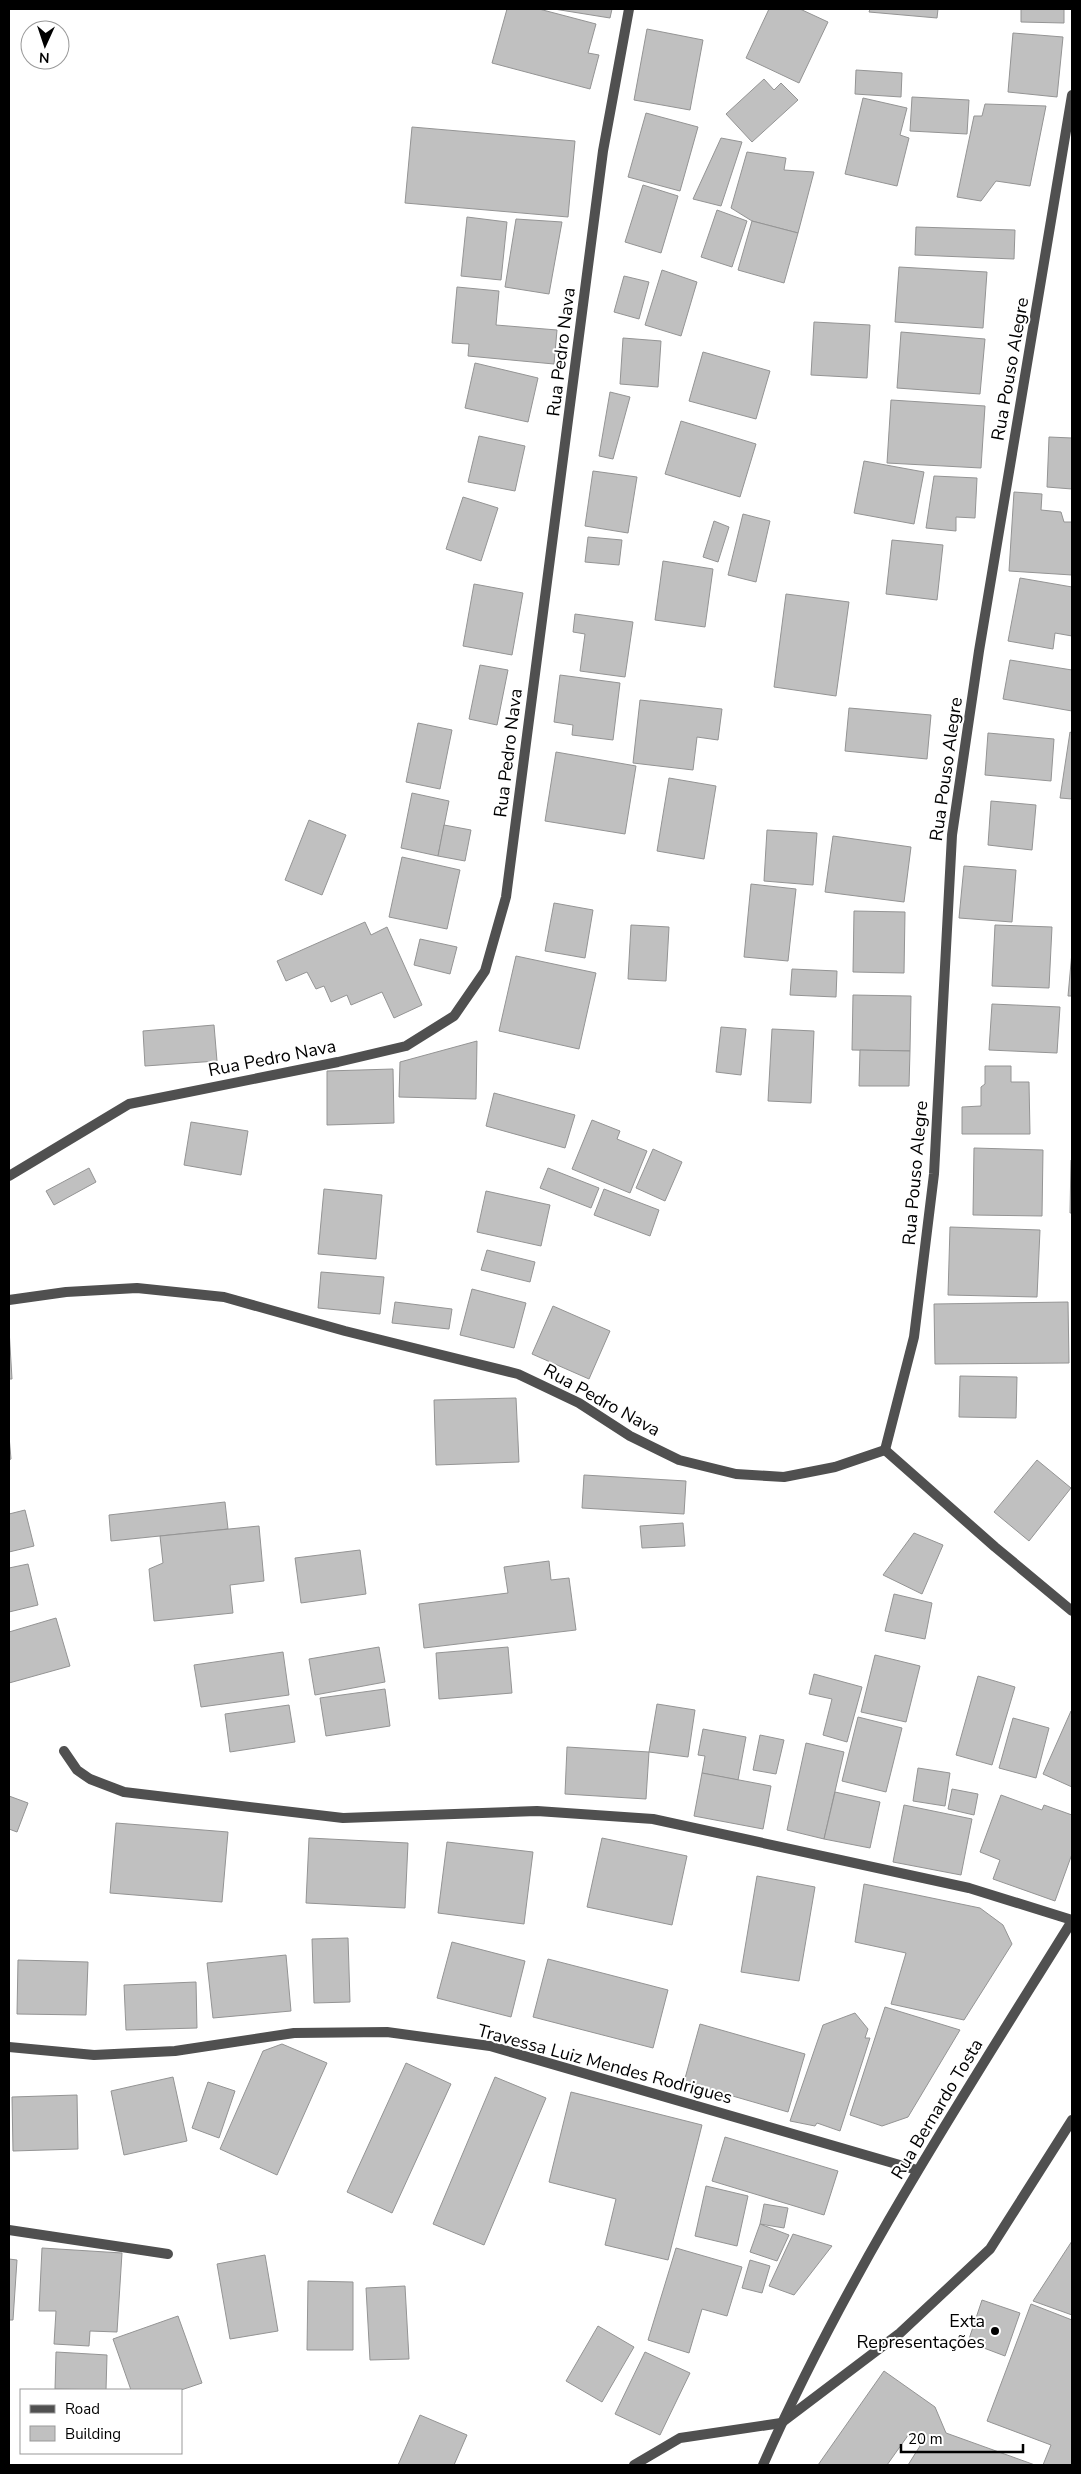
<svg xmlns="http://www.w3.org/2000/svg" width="1081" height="2474" viewBox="0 0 1081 2474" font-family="'Nunito Sans',sans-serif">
	<rect width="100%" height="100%" fill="#fff"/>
	<g fill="#c0c0c0" stroke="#949494">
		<path d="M507,9H539L596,24L588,53L599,55L590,89L492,63Z"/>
		<path d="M554,9H612L610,18Z"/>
		<path d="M769,9H800L828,22L799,83L746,58Z"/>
		<path d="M870,9H938L937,18L869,12Z"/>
		<path d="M1021,9H1064V23L1021,22Z"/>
		<path d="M647,29L703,40L690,110L634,100Z"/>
		<path d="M1013,33L1063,37L1057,97L1008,92Z"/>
		<path d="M856,70L902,73L901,97L855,94Z"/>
		<path d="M764,79L774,90L781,83L798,100L752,142L726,114Z"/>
		<path d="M912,97L969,100L967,134L910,131Z"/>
		<path d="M863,98L907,108L900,135L909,138L897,186L845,174Z"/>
		<path d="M985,104L1046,106L1030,186L996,181L981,201L957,197L974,116H982Z"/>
		<path d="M646,113L698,127L680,191L628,177Z"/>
		<path d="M412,127L575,141L568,217L405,203Z"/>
		<path d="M721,138L742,142L721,206L693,199Z"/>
		<path d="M747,152L786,158L784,170L814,172L798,233L752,221L731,208Z"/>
		<path d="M643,185L678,196L661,253L625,242Z"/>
		<path d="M717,210L747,221L732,267L701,257Z"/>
		<path d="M467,217L507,222L501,280L461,276Z"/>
		<path d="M516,219L562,222L549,294L505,287Z"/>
		<path d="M752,221L798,233L784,283L738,270Z"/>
		<path d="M916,227L1015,230L1014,259L915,255Z"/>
		<path d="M899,267L987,272L983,328L895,322Z"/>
		<path d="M662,270L697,282L681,336L645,325Z"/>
		<path d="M624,276L649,282L639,319L614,312Z"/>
		<path d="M457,287L499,291L496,325L557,330L554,364L468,356L469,344L452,343Z"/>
		<path d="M814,322L870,325L867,378L811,375Z"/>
		<path d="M901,332L985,339L980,394L897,388Z"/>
		<path d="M623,338L661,341L658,387L620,384Z"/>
		<path d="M703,352L770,371L756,419L689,401Z"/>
		<path d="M475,363L538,378L528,422L465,408Z"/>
		<path d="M610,392L630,397L613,459L599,456Z"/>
		<path d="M891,400L985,406L981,468L887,463Z"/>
		<path d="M681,421L756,444L740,497L665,474Z"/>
		<path d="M479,436L525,446L515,491L468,482Z"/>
		<path d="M1049,437L1072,438V489L1047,487Z"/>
		<path d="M864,461L924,472L914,524L854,513Z"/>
		<path d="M593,471L637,477L628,533L585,526Z"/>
		<path d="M934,476L977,478L975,518L956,517V531L926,528Z"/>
		<path d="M1014,492L1042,494L1041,510L1061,512L1064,522H1072V575L1009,571Z"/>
		<path d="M463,497L498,508L481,561L446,549Z"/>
		<path d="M743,514L770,521L756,582L728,575Z"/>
		<path d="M714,521L729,527L718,562L703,557Z"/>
		<path d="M588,537L622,540L619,565L585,562Z"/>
		<path d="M892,540L943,545L937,600L886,594Z"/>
		<path d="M663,561L713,569L705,627L655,620Z"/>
		<path d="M1020,578L1072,587V636L1055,633L1053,649L1008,641Z"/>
		<path d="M474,584L523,593L512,655L463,646Z"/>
		<path d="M786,594L849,602L836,696L774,687Z"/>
		<path d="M575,614L633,622L625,677L580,671L585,634L573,632Z"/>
		<path d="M1010,660L1072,670V711L1003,699Z"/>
		<path d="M480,665L508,670L497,725L469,719Z"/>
		<path d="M560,675L620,683L613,740L572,735L573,725L554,722Z"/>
		<path d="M640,700L722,709L718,740L697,737L693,770L633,763Z"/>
		<path d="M849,708L931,715L927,759L845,751Z"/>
		<path d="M418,723L452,730L440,789L406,782Z"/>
		<path d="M1070,732L1072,733V799L1060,798Z"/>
		<path d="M988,733L1054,739L1051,781L985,775Z"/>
		<path d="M556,752L636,766L625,834L545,821Z"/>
		<path d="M669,778L716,786L704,859L657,851Z"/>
		<path d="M412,793L449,801L438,856L401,848Z"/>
		<path d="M991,801L1036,805L1032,850L988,845Z"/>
		<path d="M309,820L346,835L322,895L285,880Z"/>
		<path d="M444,825L471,830L465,861L438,856Z"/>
		<path d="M767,830L817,833L813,885L764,881Z"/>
		<path d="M833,836L911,847L904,902L825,892Z"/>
		<path d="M402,857L460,870L447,929L389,917Z"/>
		<path d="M964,866L1016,870L1012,922L959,918Z"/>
		<path d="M751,884L796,889L788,961L744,957Z"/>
		<path d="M554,903L593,910L585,958L545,951Z"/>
		<path d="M854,911L905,912L904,973L853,972Z"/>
		<path d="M365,922L371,935L387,927L422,1005L394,1018L382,992L351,1005L347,995L331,1002L324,986L316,989L307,972L286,981L277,961Z"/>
		<path d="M631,925L669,927L666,981L628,979Z"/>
		<path d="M995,925L1052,927L1049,988L992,986Z"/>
		<path d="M420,939L457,947L450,974L414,965Z"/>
		<path d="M1072,952V996H1068Z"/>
		<path d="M516,956L596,973L579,1049L499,1031Z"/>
		<path d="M792,969L837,971L836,997L790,995Z"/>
		<path d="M853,995L911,996L910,1051L852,1050Z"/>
		<path d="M992,1004L1060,1007L1057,1053L989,1050Z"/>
		<path d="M214,1025L217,1061L145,1066L143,1031Z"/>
		<path d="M721,1027L746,1029L741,1075L716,1072Z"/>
		<path d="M772,1029L814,1031L811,1103L768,1101Z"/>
		<path d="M477,1041L476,1099L399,1097L400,1062Z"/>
		<path d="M860,1050L910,1051L909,1086H859Z"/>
		<path d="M985,1066H1011V1082H1029L1030,1134H962V1107L981,1106V1087L985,1084Z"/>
		<path d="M393,1069L394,1123L327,1125V1071Z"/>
		<path d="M494,1093L575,1115L565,1148L486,1126Z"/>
		<path d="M592,1120L620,1131L617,1139L647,1151L630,1193L572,1169Z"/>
		<path d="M191,1122L248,1131L241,1175L184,1165Z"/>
		<path d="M974,1148L1043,1150L1042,1216L973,1215Z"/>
		<path d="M653,1149L682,1162L665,1201L636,1188Z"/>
		<path d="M1071,1160H1072V1213H1070Z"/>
		<path d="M89,1168L96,1182L54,1205L46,1191Z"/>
		<path d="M548,1168L599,1188L591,1208L540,1188Z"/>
		<path d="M324,1189L382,1195L376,1259L318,1254Z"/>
		<path d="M604,1189L659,1210L650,1236L594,1215Z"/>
		<path d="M486,1191L550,1205L541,1246L477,1232Z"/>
		<path d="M950,1227L1040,1230L1037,1297L948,1295Z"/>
		<path d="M487,1250L535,1262L530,1282L481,1270Z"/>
		<path d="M321,1272L384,1277L380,1314L318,1308Z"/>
		<path d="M472,1289L526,1303L514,1348L460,1335Z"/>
		<path d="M395,1302L452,1309L449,1329L392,1323Z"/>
		<path d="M1068,1302L1069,1363L935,1364L934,1304Z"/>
		<path d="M553,1306L610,1331L589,1379L532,1354Z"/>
		<path d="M9,1329L12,1379H9Z"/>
		<path d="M960,1376L1017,1377L1016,1418L959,1417Z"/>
		<path d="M516,1398L519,1462L436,1465L434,1400Z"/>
		<path d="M9,1436L11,1459L9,1460Z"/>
		<path d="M1037,1460L1071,1488L1029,1541L994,1512Z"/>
		<path d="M584,1475L686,1481L684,1514L582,1508Z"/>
		<path d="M225,1502L228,1529L111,1541L109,1515Z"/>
		<path d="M25,1510L34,1546L9,1552V1514Z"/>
		<path d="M683,1523L685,1546L642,1548L640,1526Z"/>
		<path d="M259,1526L264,1581L230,1585L233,1613L154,1621L149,1569L163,1563L160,1536Z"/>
		<path d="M914,1533L943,1545L922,1594L883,1575Z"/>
		<path d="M360,1550L366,1594L301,1603L295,1558Z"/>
		<path d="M549,1561L551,1580L569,1578L576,1630L424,1648L419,1604L508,1593L504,1567Z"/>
		<path d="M28,1564L38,1605L9,1612V1568Z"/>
		<path d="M894,1594L932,1603L925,1639L885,1631Z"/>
		<path d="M56,1618L70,1666L9,1683V1632Z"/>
		<path d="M379,1647L385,1682L315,1695L309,1659Z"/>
		<path d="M508,1647L512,1693L439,1699L436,1653Z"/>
		<path d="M283,1652L289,1695L201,1707L194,1665Z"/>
		<path d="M875,1655L920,1666L906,1722L861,1712Z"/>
		<path d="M814,1674L862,1687L847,1742L823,1735L832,1699L809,1694Z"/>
		<path d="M978,1676L1015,1687L992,1765L956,1755Z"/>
		<path d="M385,1689L390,1726L326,1736L320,1698Z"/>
		<path d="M657,1704L695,1710L688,1757L649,1752Z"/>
		<path d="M289,1705L295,1742L230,1752L225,1714Z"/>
		<path d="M1071,1711H1072V1787L1043,1774Z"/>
		<path d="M858,1717L902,1728L886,1792L842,1781Z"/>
		<path d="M1013,1718L1049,1728L1036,1778L999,1768Z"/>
		<path d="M703,1729L746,1737L738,1780L702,1773L705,1756L698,1755Z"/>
		<path d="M760,1735L784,1740L776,1774L753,1770Z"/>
		<path d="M806,1743L844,1752L824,1839L787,1830Z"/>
		<path d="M567,1747L649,1752L646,1799L565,1794Z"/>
		<path d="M918,1768L950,1773L945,1806L913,1801Z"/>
		<path d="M702,1773L771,1786L763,1829L694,1816Z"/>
		<path d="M952,1789L978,1794L974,1815L948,1809Z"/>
		<path d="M835,1792L880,1802L870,1848L824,1839Z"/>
		<path d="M1001,1795L1042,1810L1044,1805L1072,1815V1854L1055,1901L993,1879L1000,1860L980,1852Z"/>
		<path d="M9,1796L28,1803L17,1832L9,1829Z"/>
		<path d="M904,1805L972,1819L961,1875L893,1862Z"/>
		<path d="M116,1823L228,1832L222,1902L110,1893Z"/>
		<path d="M309,1838L408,1843L405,1908L306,1903Z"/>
		<path d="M602,1838L687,1856L672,1925L587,1907Z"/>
		<path d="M447,1842L533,1852L524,1924L438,1913Z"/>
		<path d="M757,1876L815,1887L799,1981L741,1972Z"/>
		<path d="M864,1884L980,1908L1003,1925L1012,1944L964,2020L891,2004L906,1953L855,1942Z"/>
		<path d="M348,1938L350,2002L314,2003L312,1939Z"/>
		<path d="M452,1942L525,1961L511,2017L437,1998Z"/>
		<path d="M286,1955L291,2011L213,2018L207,1963Z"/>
		<path d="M548,1959L668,1990L653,2048L533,2017Z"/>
		<path d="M18,1960L88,1962L86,2015L17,2014Z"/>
		<path d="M196,1982L197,2028L126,2030L124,1985Z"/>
		<path d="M885,2007L960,2030L908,2117L882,2126L850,2115Z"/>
		<path d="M855,2013L868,2029L865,2038H870L840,2131L817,2123L815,2126L790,2121L823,2025Z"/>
		<path d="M700,2024L805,2054L788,2112L684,2082Z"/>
		<path d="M282,2044L327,2063L277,2175L220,2149L263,2051Z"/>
		<path d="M406,2063L451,2084L392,2213L347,2192Z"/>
		<path d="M173,2077L187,2141L124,2155L111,2091Z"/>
		<path d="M495,2077L546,2098L484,2245L433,2224Z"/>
		<path d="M208,2082L235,2091L219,2138L192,2128Z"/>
		<path d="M571,2092L702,2125L668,2260L605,2245L616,2199L549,2182Z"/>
		<path d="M77,2095L78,2149L13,2151L12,2097Z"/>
		<path d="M725,2137L838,2171L824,2215L712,2181Z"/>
		<path d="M706,2186L748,2196L737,2246L695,2236Z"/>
		<path d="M764,2204L788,2208L784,2228L760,2224Z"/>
		<path d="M760,2224L789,2235L777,2261L750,2252Z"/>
		<path d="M793,2234L832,2246L794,2295L769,2286Z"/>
		<path d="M1072,2241V2315L1033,2301Z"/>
		<path d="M42,2248L122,2253L117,2332L90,2331L89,2346L54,2344L56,2311H39Z"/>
		<path d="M676,2248L742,2267L727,2316L702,2309L689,2353L648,2340Z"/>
		<path d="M265,2255L278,2331L230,2339L217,2264Z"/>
		<path d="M9,2259L17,2260L13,2320H9Z"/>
		<path d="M750,2260L770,2266L762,2293L742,2288Z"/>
		<path d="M308,2281L353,2282V2350H307Z"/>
		<path d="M405,2286L409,2359L370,2360L366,2288Z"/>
		<path d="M982,2300L1020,2313L1005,2356L968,2342Z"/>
		<path d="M1031,2304L1072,2320V2465H1043L1051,2445L987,2421Z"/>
		<path d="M178,2316L202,2383L181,2390H131L113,2339Z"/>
		<path d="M598,2326L634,2347L602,2402L566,2381Z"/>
		<path d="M56,2352L107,2355L106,2390L55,2389Z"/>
		<path d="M645,2352L690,2373L660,2435L615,2414Z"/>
		<path d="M884,2371L935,2407L946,2433L1035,2465H908L920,2446L909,2434L887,2465H818Z"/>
		<path d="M420,2415L467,2435L454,2465H398Z"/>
	</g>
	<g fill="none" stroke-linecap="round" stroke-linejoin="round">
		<g stroke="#505050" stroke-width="10">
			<path d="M9,1176L129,1104L338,1062L406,1046L454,1016L485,971L506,897L603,151L629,9"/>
			<path d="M9,1300L66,1292L137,1288L224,1297L345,1331L518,1374L579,1403L630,1436L679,1460L736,1474L784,1477L835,1467L885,1450"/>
			<path d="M885,1450L914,1337L934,1174L952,835L979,651L1072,95"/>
			<path d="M885,1450L995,1547L1072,1611"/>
			<path d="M64,1751L77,1770L90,1779L124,1792L343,1818L537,1811L653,1819L969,1888L1072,1920"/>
			<path d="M9,2047L94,2055L175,2051L294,2033L387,2032L490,2046L917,2170"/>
			<path d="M9,2230L168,2254"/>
			<path d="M634,2465L680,2438L781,2423L900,2333L990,2249L1072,2120"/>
		</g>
		<path stroke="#505050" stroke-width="10" d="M763,2465C847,2274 962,2098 1072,1921"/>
	</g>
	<circle fill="#000" stroke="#fff" stroke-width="2" cx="995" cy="2331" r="5"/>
	<g text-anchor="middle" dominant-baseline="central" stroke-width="4" stroke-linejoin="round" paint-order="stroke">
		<g font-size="18" fill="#000" stroke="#fff">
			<text transform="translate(561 352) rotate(-83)">Rua Pedro Nava</text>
			<text transform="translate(1010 369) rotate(-80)">Rua Pouso Alegre</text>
			<text transform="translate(508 753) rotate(-83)">Rua Pedro Nava</text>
			<text transform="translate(946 769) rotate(-82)">Rua Pouso Alegre</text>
			<text transform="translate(272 1058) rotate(-11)">Rua Pedro Nava</text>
			<text transform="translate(915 1173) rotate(-85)">Rua Pouso Alegre</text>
			<text transform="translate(602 1400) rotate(29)">Rua Pedro Nava</text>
			<text transform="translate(605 2064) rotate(15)">Travessa Luiz Mendes Rodrigues</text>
			<text transform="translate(937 2109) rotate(-59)">Rua Bernardo Tosta</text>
		</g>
		<g font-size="18" fill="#000" stroke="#fff" text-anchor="end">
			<text x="985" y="2321">Exta<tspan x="985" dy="21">Representações</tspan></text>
		</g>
	</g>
	<rect width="1081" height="2474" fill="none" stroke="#000000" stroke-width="20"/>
	<rect x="20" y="2389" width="162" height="65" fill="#ffffff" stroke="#999999"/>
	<rect x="30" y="2405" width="25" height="8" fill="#505050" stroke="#999999"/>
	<text x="65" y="2414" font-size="15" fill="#000000">Road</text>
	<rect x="30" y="2426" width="25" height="15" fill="#c0c0c0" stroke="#999999"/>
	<text x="65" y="2439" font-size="15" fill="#000000">Building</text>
	<g transform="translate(45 45) rotate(183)"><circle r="24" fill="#ffffff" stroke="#999999"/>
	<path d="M0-4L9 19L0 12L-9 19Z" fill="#000000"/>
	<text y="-8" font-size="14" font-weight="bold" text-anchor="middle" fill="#000000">N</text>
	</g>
	<path d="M901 2444v8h122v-8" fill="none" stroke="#000000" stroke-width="2.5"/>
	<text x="908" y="2444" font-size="15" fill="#000000" stroke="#ffffff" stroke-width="4" paint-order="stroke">20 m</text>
</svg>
